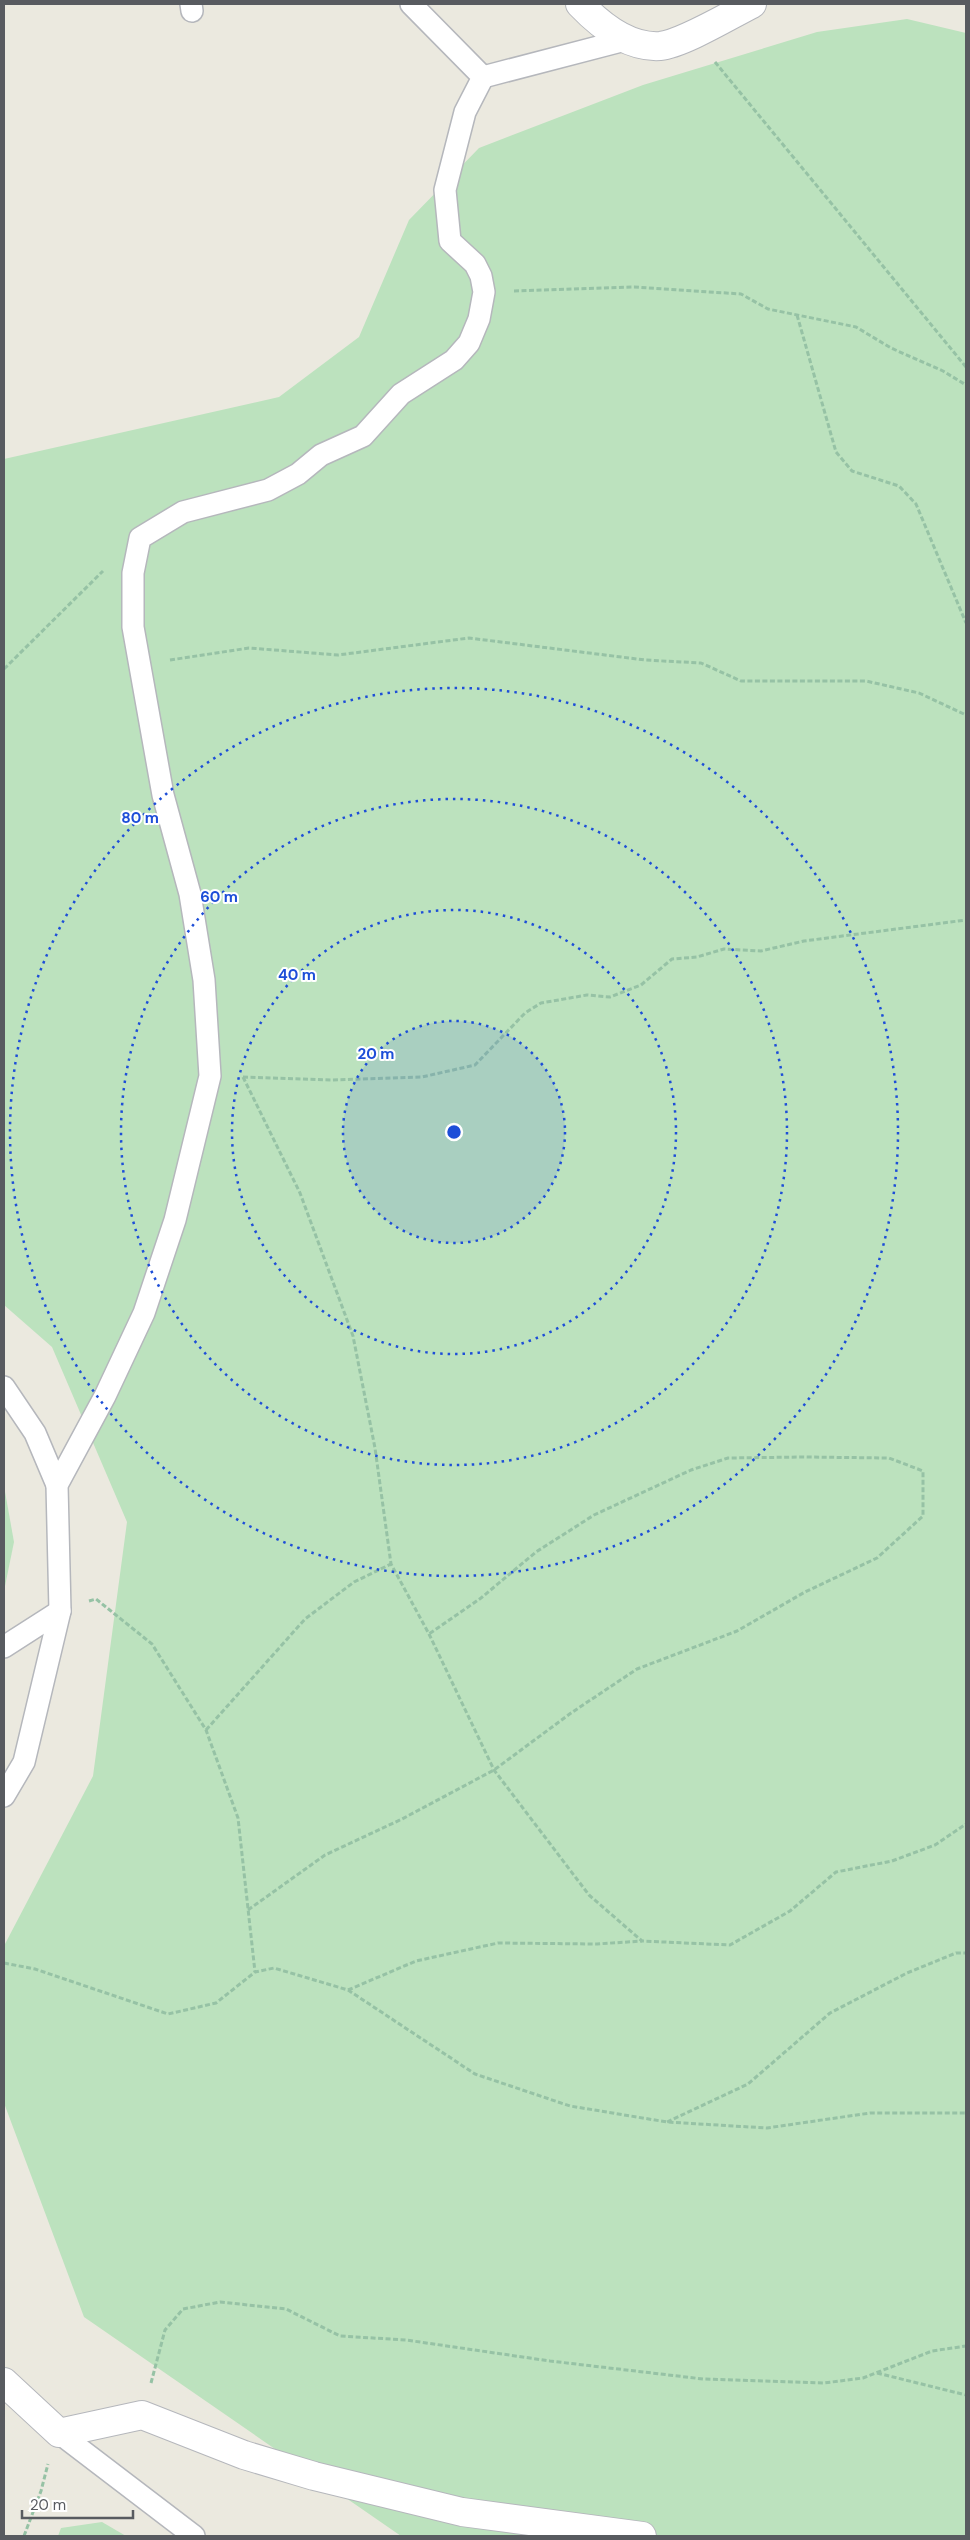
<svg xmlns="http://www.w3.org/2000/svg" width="970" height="2540" viewBox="0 0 970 2540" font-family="'DM Sans',sans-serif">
	<rect width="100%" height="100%" fill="#ebe9df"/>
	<g fill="#bce2be">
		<path d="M907,19L966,33V2536H401L84,2317L4,2103L5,1944L93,1776L127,1522L52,1347L4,1305V459L279,397L359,337L409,220L479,148L643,85L817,32Z"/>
		<path d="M4,1486L14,1542L4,1591Z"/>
		<path d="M102,2522L126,2536H58L61,2528Z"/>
	</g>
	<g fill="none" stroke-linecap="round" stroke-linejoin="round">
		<defs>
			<g id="lane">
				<path d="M191,4L192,11"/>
				<path d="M483,77L625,40"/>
				<path d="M4,1387L35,1433L57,1485"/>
				<path d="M4,1647L60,1611"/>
				<path d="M4,1796L24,1762L60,1611L57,1485L105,1396L144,1313L175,1220L210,1076L204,980L190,894L163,795L133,627V573L140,538L183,512L268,490L298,474L321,455L363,436L401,394L454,360L469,343L479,319L484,292L481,276L475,264L450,241L445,190L465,112L483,77L411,4"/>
				<path d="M59,2433L194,2536"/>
			</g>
			<g id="street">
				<path d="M580,4C600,25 629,48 660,46C682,44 730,15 752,4"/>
				<path d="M4,2382L59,2433L142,2415L244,2455L314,2476L462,2512L642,2536"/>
			</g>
		</defs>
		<use href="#lane" stroke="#b5b7bc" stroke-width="24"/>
		<use href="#street" stroke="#b5b7bc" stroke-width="30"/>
		<g stroke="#96c2a5" stroke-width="3" stroke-dasharray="5 2.5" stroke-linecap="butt">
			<path d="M715,62L966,367"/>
			<path d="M514,291L634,287L741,294L768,309L856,327L891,348L943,371L966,385"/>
			<path d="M797,315L836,452L852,471L899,486L916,504L966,623"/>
			<path d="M170,660L249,648L338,655L469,638L645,660L701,663L741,681H866L919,693L966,715"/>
			<path d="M4,669L103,571"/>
			<path d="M243,1077L300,1193L353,1336L375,1448L391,1564L429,1634L494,1770L589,1895L642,1941L730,1945L790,1911L836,1872L892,1861L935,1845L966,1824"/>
			<path d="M243,1077L332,1080L422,1077L475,1065L525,1013L541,1003L587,995L610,997L641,985L672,959L697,957L724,949L761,951L804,941L966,920"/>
			<path d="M89,1601L96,1599L152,1644L206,1730L238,1818L255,1972"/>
			<path d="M206,1730L305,1619L354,1582L391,1564"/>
			<path d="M248,1910L325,1855L402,1819L494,1770L571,1713L637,1669L737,1631L805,1592L877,1558L923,1516V1471L889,1458L804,1457L728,1458L691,1470L594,1515L536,1552L481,1598L429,1634"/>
			<path d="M4,1963L35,1969L168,2014L216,2003L255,1972L274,1968L348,1990L475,2074L570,2106L667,2122L767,2128L870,2113H966"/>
			<path d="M348,1990L416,1961L498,1943L597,1944L642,1941"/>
			<path d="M667,2122L748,2084L830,2013L907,1973L956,1953H966"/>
			<path d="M877,2373L966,2395"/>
			<path d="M151,2383L165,2330L183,2309L220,2302L286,2309L340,2336L406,2340L550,2361L703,2379L824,2383L863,2378L932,2351L966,2346"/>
			<path d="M24,2536L41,2491L48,2464"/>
		</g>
		<use href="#lane" stroke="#fff" stroke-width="21"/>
		<use href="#street" stroke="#fff" stroke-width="28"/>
	</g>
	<circle cx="454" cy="1132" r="111" fill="#1d4ed8" fill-opacity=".12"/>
	<g fill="none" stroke="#1d4ed8" stroke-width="2.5" stroke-dasharray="2.5 5">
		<circle cx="454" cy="1132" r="111"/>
		<circle cx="454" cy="1132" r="222"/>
		<circle cx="454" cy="1132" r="333"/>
		<circle cx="454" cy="1132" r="444"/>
	</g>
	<circle cx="454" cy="1132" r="8" fill="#1d4ed8" stroke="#fff" stroke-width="2.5"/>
	<g font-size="15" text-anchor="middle" font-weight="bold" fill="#1d4ed8" stroke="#fff" stroke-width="4" stroke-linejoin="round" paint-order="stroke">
		<text x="140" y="823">80 m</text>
		<text x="219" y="902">60 m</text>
		<text x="297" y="980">40 m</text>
		<text x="376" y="1059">20 m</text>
	</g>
	<rect width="970" height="2540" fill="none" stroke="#585b60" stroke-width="10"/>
	<path d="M22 2510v8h111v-8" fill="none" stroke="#585b60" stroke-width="2.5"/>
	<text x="30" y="2510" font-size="15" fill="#585b60" stroke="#ffffff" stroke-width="4" paint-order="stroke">20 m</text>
</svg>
